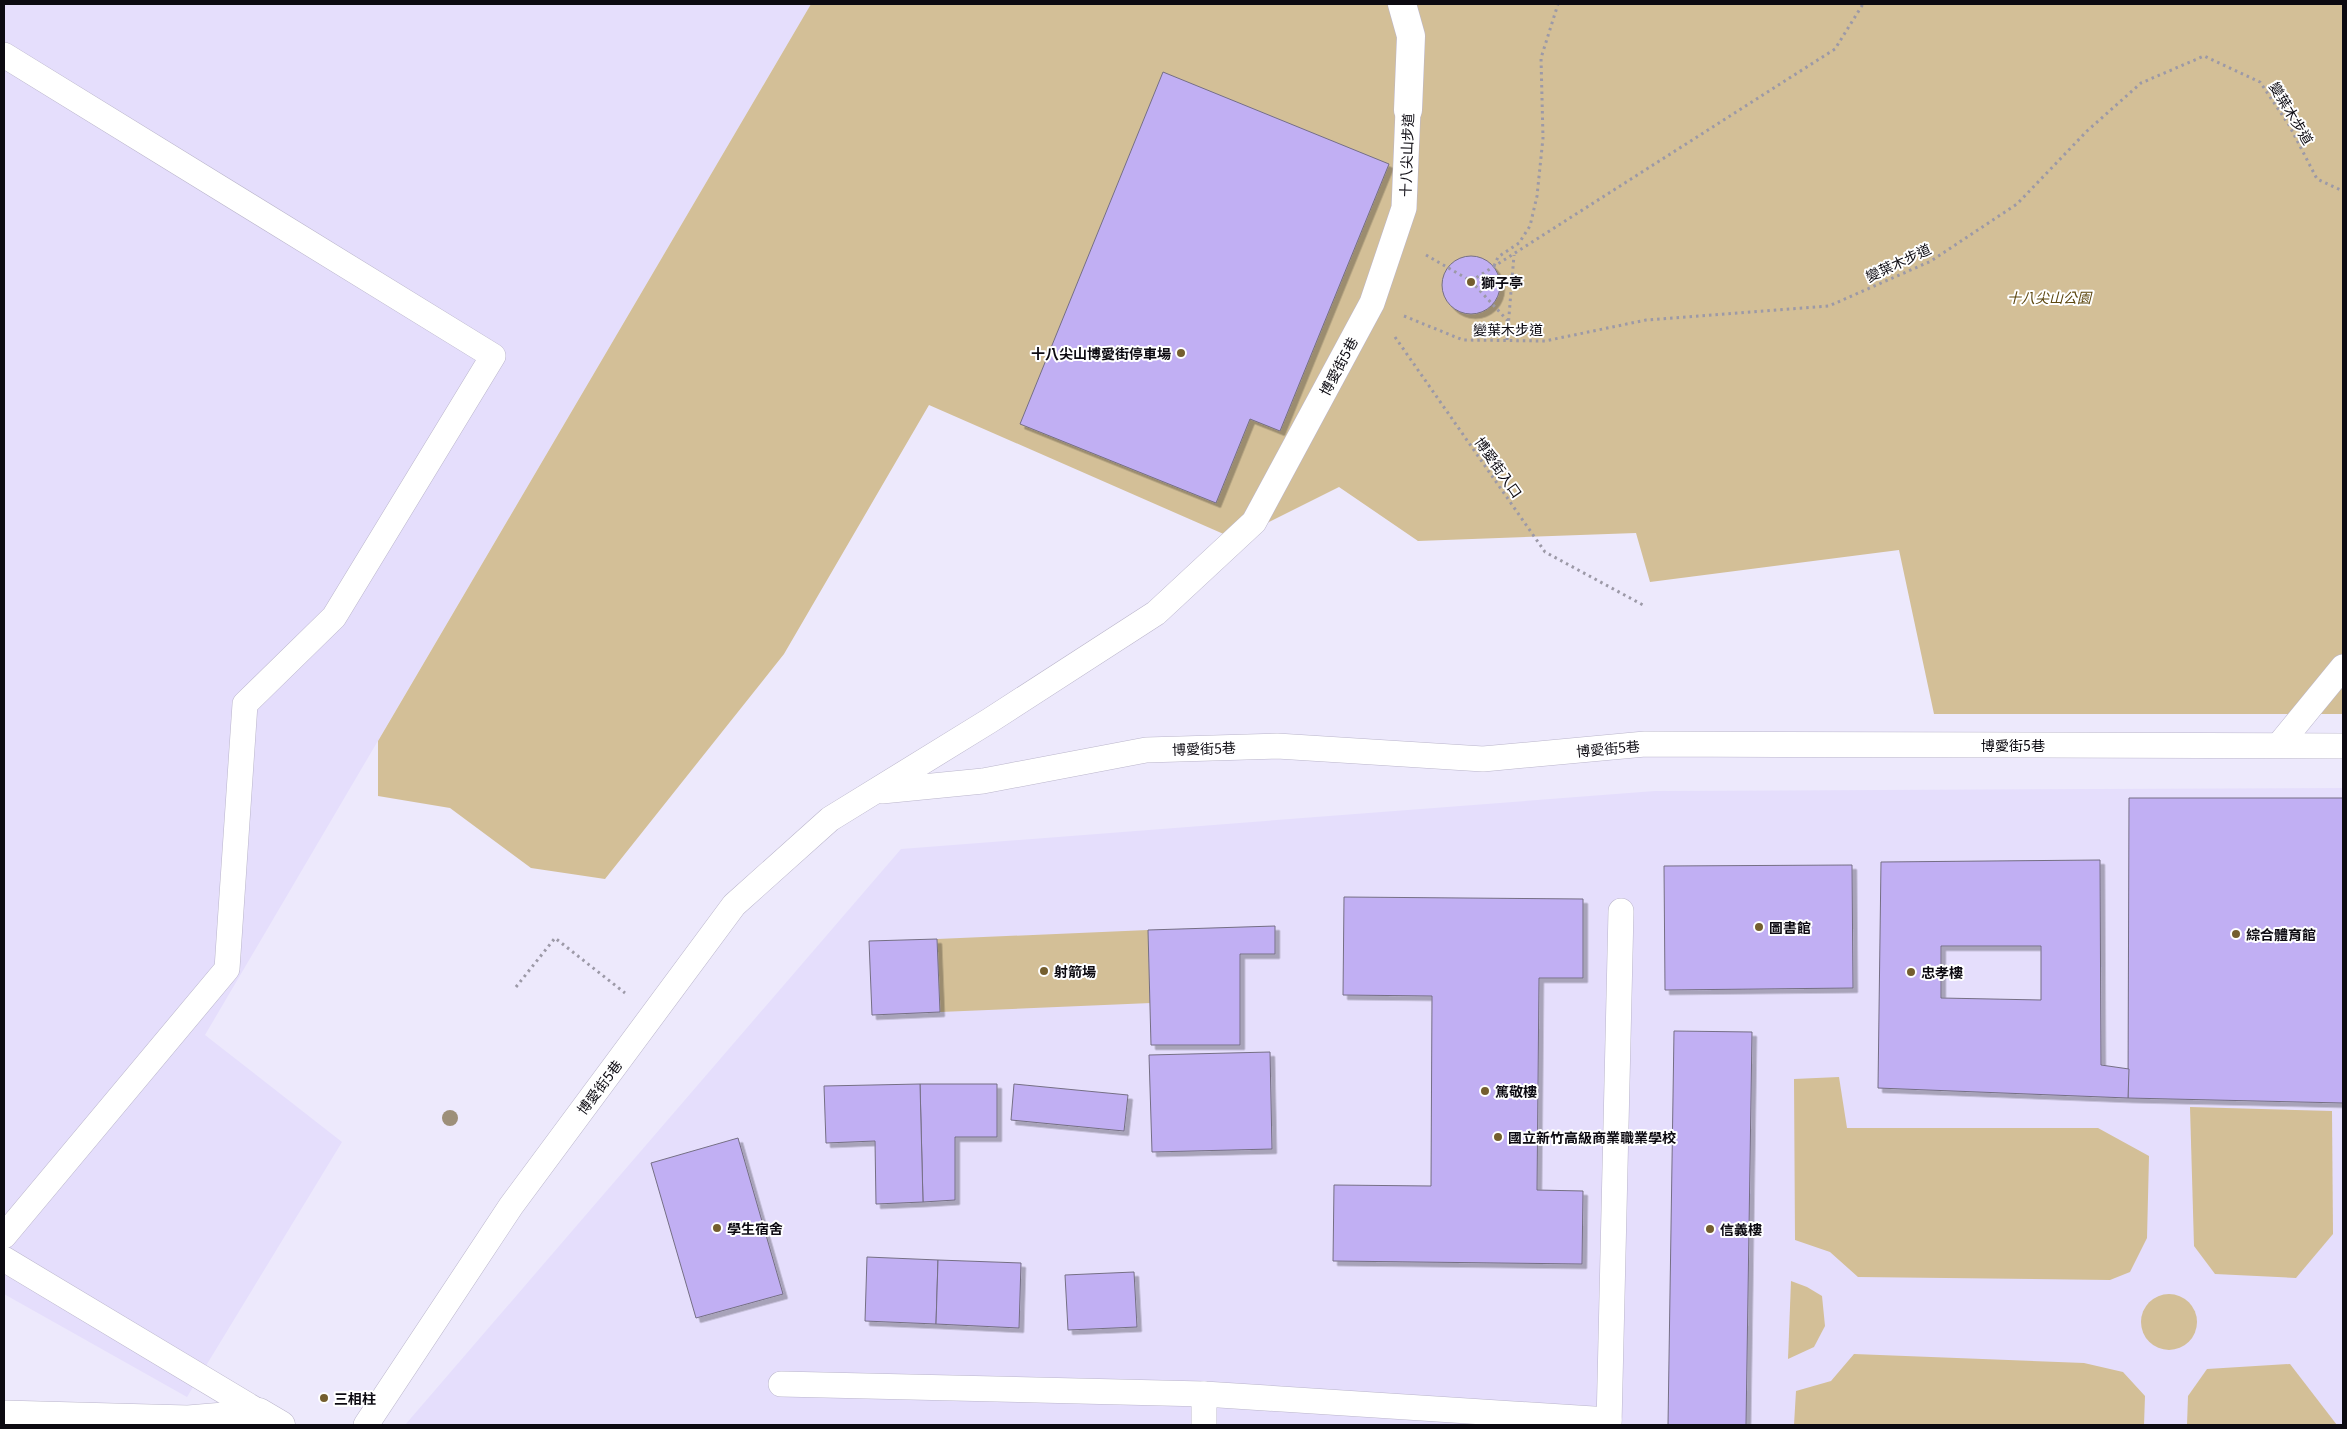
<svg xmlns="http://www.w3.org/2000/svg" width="2347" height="1429" viewBox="0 0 2347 1429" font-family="Georgia,'Noto Sans TC',serif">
	<defs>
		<filter id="shadow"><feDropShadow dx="4.5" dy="4.5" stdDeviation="0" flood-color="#0004"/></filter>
	</defs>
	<rect width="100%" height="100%" fill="#ede9fc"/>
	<g fill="#e5defc">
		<path d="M4,4H811L205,1035L342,1142L187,1397L4,1294Z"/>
		<path d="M2343,788V1425H405L901,849L1655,791Z"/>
	</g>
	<g fill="#d3bf97">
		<path d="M811,4H2343V714H1934L1899,550L1650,582L1636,533L1418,541L1339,487L1235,539L929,405L784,654L605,879L531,868L450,808L378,796V741Z"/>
		<path d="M1148,930L1151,1003L940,1012L937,939Z"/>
		<path d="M1839,1077L1847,1128H2098L2149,1156L2147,1238L2130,1272L2110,1280L1858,1277L1830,1252L1795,1240L1794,1079Z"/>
		<path d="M2190,1107L2332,1111L2333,1234L2296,1278L2215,1274L2194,1246Z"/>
		<path d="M1791,1281L1807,1287L1822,1296L1825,1326L1814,1347L1788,1359Z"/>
		<circle cx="2169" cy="1322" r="28"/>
		<path d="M1854,1354L2084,1363L2123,1372L2145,1396L2144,1425H1794L1796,1391L1831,1381Z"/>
		<path d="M2290,1364L2337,1425H2187L2188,1396L2207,1369Z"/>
	</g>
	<g fill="#c1aff3" stroke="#756f84" fill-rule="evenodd" filter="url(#shadow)">
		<path d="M1163,72L1389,164L1280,431L1250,419L1216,503L1020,424Z"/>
		<circle cx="1471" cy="285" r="29"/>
		<path d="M2129,798H2343V1103L2128,1098Z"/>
		<path d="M2100,860L2101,1065L2129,1069L2128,1098L1878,1088L1881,862ZM1941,946H2041V1000L1941,998Z"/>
		<path d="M1852,865L1853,988L1665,990L1664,866Z"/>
		<path d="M1344,897L1583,899V978H1539L1537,1190L1583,1191L1582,1264L1333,1261L1334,1185L1431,1186L1432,996L1343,995Z"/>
		<path d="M1275,926V954H1240V1045H1151L1148,930Z"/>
		<path d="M937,939L940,1012L872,1015L869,941Z"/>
		<path d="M1674,1031L1752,1032L1746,1425H1668Z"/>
		<path d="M1270,1052L1272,1149L1152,1152L1149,1055Z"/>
		<path d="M920,1084H997V1137H955V1200L923,1202Z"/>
		<path d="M920,1084L923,1202L876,1204L875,1141L826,1143L824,1086Z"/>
		<path d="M1014,1084L1128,1095L1124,1131L1011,1120Z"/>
		<path d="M738,1138L783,1294L696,1318L651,1163Z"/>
		<path d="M867,1257L938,1260L936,1324L865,1321Z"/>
		<path d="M938,1260L1021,1263L1019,1328L936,1324Z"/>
		<path d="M1134,1272L1137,1327L1068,1330L1065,1275Z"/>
	</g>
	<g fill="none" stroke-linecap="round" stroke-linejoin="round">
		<defs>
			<g id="service">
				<path d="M4,55L493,356L334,617L245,704L227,969L4,1236"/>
				<path d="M2279,745L2343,667"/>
				<path d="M882,791L983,781L1146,750L1277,746L1483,759L1645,744L2343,746"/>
				<path d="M4,1259L259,1412"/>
				<path d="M781,1384L1204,1394L1609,1420"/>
				<path d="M1204,1394V1425"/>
				<path d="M4,1413L188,1418L259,1412"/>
				<path d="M366,1425L511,1206L734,905L830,819L989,721L1156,613L1254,522L1372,303L1404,208L1408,110"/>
				<path d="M1609,1425L1621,911"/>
			</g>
			<path id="pedestrian" d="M1402,4L1411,36L1408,110"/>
			<path id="minor" d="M259,1412L281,1425"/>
		</defs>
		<use href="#service" stroke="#bab5cb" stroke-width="26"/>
		<use href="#pedestrian" stroke="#bab5cb" stroke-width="29"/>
		<use href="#minor" stroke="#bab5cb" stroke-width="29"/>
		<g stroke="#9c99a7" stroke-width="3" stroke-dasharray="2.5 4" stroke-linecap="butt">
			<path d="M1426,255L1471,281L1835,49L1863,4"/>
			<path d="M1494,266L1498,257L1519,243L1530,226L1537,196L1543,138L1541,58L1558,4"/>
			<path d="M1471,281L1508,321"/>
			<path d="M1404,316L1463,340L1545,341L1646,320L1829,306L1931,261L2017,204L2087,131L2141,83L2204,56L2260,82L2289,125L2317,179L2343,191"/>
			<path d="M1395,337L1545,552L1643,605"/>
			<path d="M1507,340L1514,255"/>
			<path d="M516,987L555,938L625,993"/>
		</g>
		<use href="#service" stroke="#fff" stroke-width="25"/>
		<use href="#pedestrian" stroke="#fff" stroke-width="28"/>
		<use href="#minor" stroke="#fff" stroke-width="28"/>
	</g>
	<circle fill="#9d8f79" cx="450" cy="1118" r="8"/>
	<g fill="#745e2e" stroke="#fff" stroke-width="2">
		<circle cx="1471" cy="282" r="5"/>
		<circle cx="1181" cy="353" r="5"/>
		<circle cx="1759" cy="927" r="5"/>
		<circle cx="2236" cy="934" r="5"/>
		<circle cx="1044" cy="971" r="5"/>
		<circle cx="1911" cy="972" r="5"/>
		<circle cx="1485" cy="1091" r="5"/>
		<circle cx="1498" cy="1137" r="5"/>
		<circle cx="717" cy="1228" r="5"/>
		<circle cx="1710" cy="1229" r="5"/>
		<circle cx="324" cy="1398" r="5"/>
	</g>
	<g text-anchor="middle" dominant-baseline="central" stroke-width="4" stroke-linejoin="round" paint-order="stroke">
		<g font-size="14" fill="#0c0a11" stroke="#fff">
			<text transform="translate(2292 113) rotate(59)">變葉木步道</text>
			<text transform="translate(1406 155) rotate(-88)">十八尖山步道</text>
			<text transform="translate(1898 262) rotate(-25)">變葉木步道</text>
			<text x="1508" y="329">變葉木步道</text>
			<text transform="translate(1338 366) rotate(-62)">博愛街5巷</text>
			<text transform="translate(1499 467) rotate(55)">博愛街入口</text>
			<text x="2013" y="745">博愛街5巷</text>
			<text transform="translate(1204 748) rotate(-2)">博愛街5巷</text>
			<text transform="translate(1608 748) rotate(-5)">博愛街5巷</text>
			<text transform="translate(599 1087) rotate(-53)">博愛街5巷</text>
		</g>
		<g font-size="14" font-weight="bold" fill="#0c0a11" stroke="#fff" text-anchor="start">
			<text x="1481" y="282">獅子亭</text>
			<text x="1171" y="353" text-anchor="end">十八尖山博愛街停車場</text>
			<text x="1769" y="927">圖書館</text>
			<text x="2246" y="934">綜合體育館</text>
			<text x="1054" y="971">射箭場</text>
			<text x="1921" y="972">忠孝樓</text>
			<text x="1495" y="1091">篤敬樓</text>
			<text x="1508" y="1137">國立新竹高級商業職業學校</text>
			<text x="727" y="1228">學生宿舍</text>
			<text x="1720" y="1229">信義樓</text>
			<text x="334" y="1398">三相柱</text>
		</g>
		<g font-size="14" font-style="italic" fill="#5c460e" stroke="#fff">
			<text x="2049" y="297">十八尖山公園</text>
		</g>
	</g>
	<rect width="2347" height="1429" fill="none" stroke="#0c0a11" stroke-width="10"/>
</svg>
